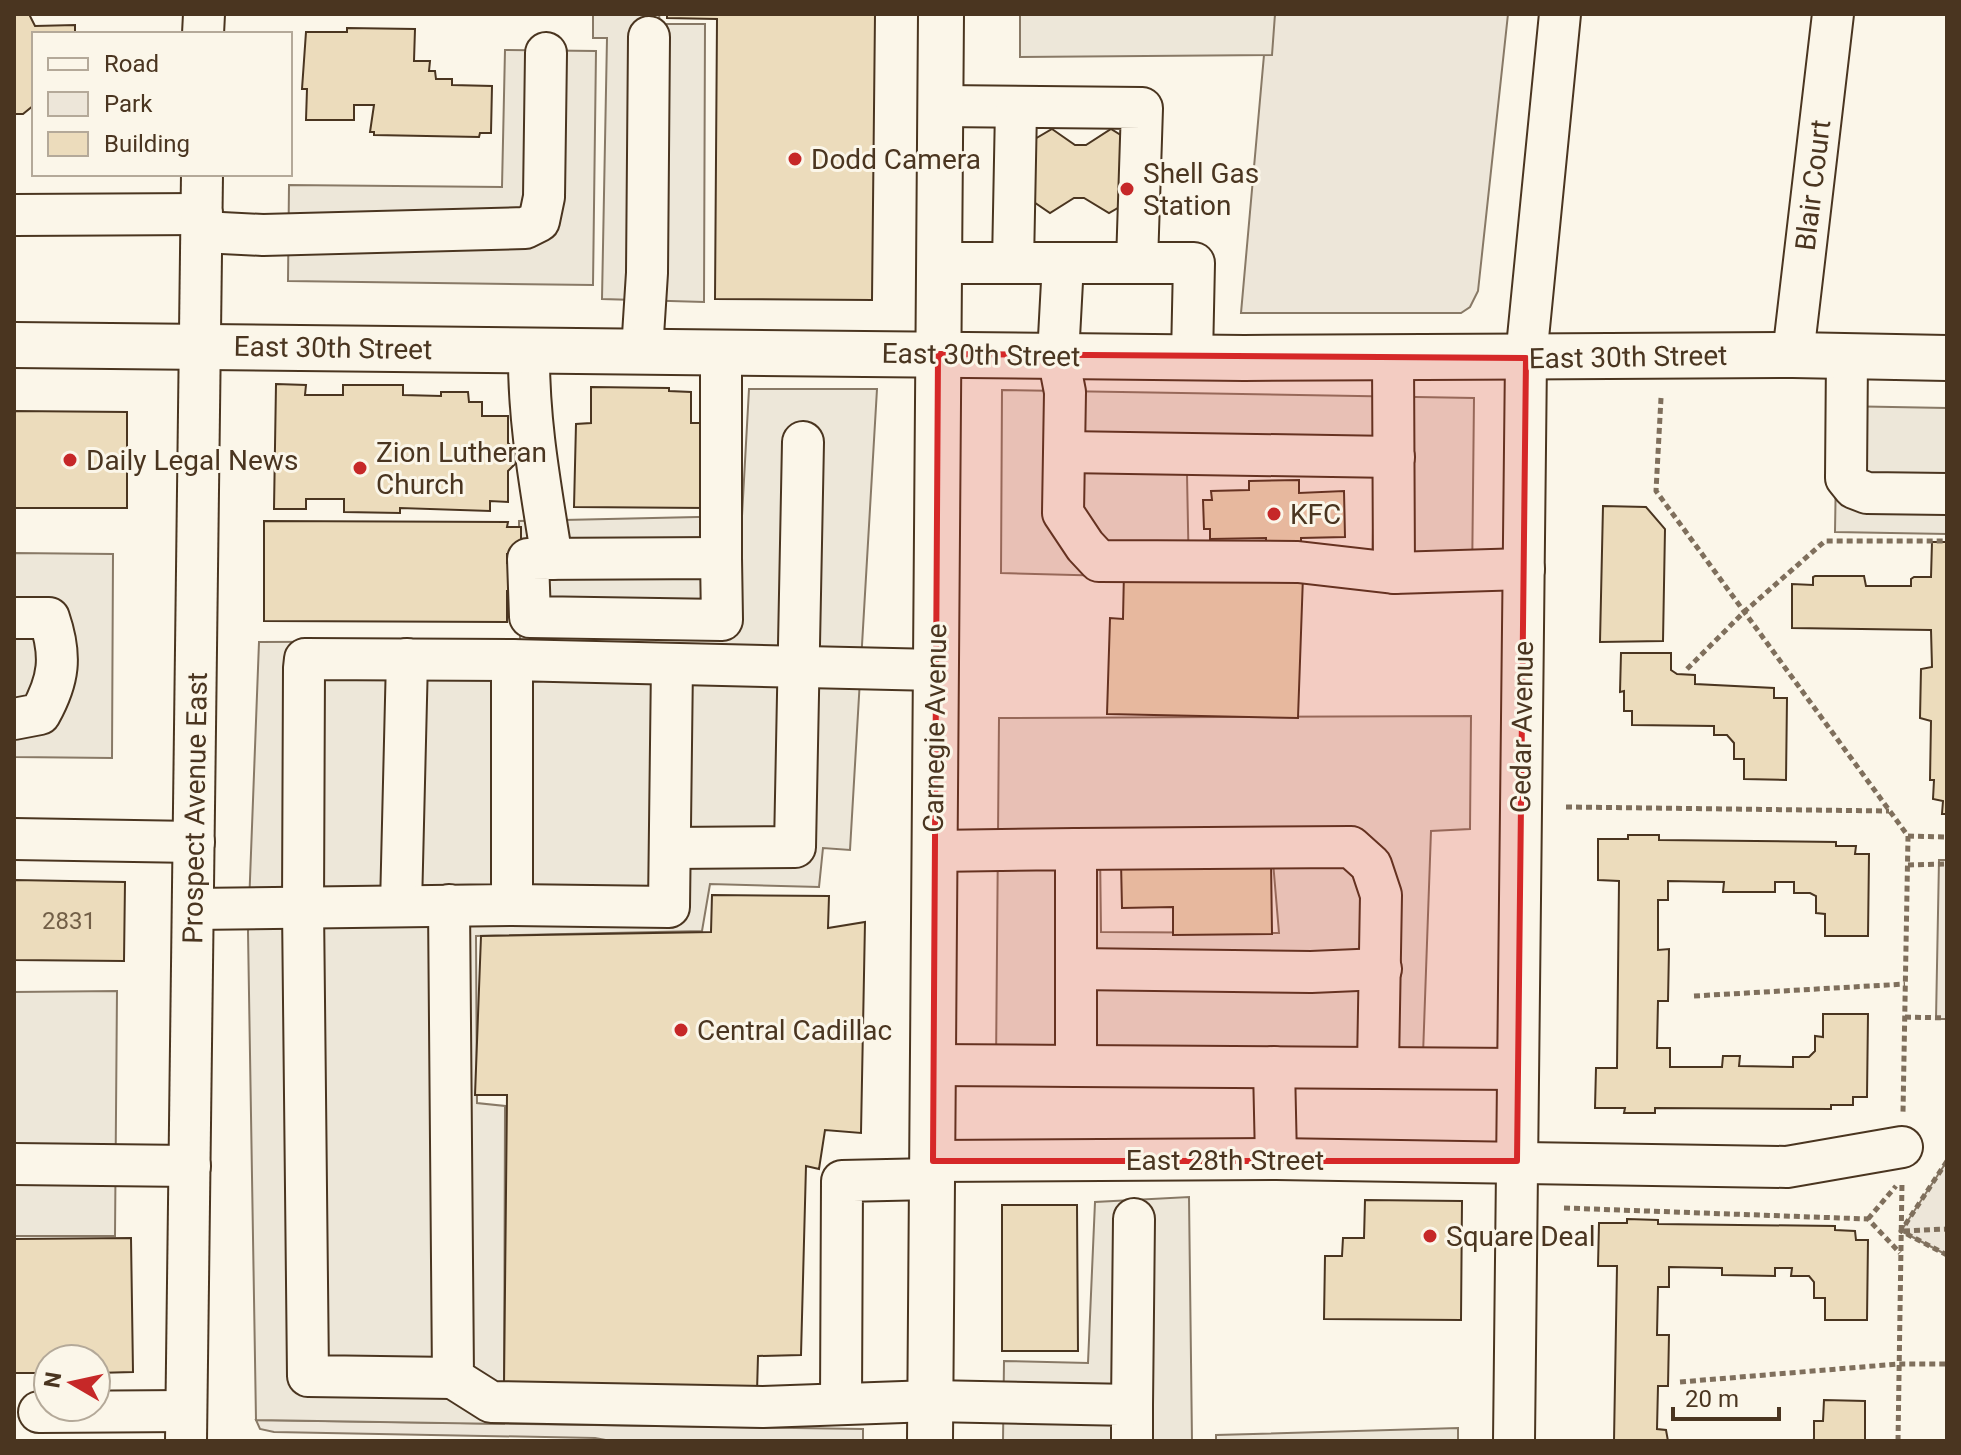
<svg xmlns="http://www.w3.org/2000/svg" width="1961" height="1455" viewBox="0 0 1961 1455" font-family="Roboto,sans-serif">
	<rect width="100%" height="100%" fill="#fbf6e9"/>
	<g fill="#ede6d9" stroke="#887966" stroke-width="2">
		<path d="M1275,14H1508L1478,291L1470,307L1461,313H1241L1264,55Z"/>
		<path d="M1939,860H1947V1019H1936Z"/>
		<path d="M1947,1161V1255L1901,1231Z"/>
		<path d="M256,1420L863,1429V1441H611L595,1438L274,1432L260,1429Z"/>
	</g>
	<g fill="#ede7d9" stroke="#887966" stroke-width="2" fill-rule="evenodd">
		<path d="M593,14H659L660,24H705L704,302L602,299L607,38H593Z"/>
		<path d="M1020,14H1275L1272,55L1020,57Z"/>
		<path d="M505,50L596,51L593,285L288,281L289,185L502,187Z"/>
		<path d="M749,389H877L850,850L823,848L819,887L710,884L702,931L476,936L477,1103L505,1106L504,1424L256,1420L248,932L259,642L520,641L519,521L742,516Z"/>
		<path d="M1002,390L1474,398L1472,584L1372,583L1374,474H1187L1189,578L1001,573Z"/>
		<path d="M1837,406L1947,408V534L1835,532Z"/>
		<path d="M14,553L113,554L112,758L14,757Z"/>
		<path d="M1471,716L1470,829L1431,831L1422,1083L996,1065L999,718ZM1271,838L1279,933L1101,932L1100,849Z"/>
		<path d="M117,991L115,1236H14V992Z"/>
		<path d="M1189,1197L1192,1441H1003L1004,1361L1088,1363L1095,1202Z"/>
		<path d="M1458,1428V1441H1216V1435Z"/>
	</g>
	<g fill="#ecdcbc" stroke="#4a3520" stroke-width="2">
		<path d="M14,14H29L35,26L75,25V34H34V105L23,114H14Z"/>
		<path d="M667,14H875L872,300L715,299L717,19L667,18Z"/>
		<path d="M347,28L415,29L414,61H430L429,71H435L436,79H452V85L492,86L491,133H480L479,137L374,135V132H370L374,105H354V120H306L307,89H302L306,32H347Z"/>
		<path d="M1052,129L1075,145H1086L1111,129L1135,144V198L1109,213L1084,198H1074L1050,213L1028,198V143Z"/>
		<path d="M276,384L306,385L305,395H343V385H403V395L441,396V392H468L469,402H482V416H508V443L515,450V464L508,471V502L490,501V511L400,508V513L344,512V499H306V509H274Z"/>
		<path d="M591,387L669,388V391L691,392V423H700V435L707,436L706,508L574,507L576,424L591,423Z"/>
		<path d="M14,411L127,412V508H14Z"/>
		<path d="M1299,480V493L1344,491L1345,537L1301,538V546L1266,547V538L1210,539V529H1204L1203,500H1212L1211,491L1249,490V481Z"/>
		<path d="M1603,506L1646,507L1665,529L1663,641L1600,642Z"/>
		<path d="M264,521L508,522L507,527H521V554H507V563L520,564V591H507V622L264,621Z"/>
		<path d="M1932,542H1947V814H1942L1943,801L1933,799L1934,780H1930L1931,721L1920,718L1921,669L1932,667L1931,630L1792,628V584L1813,585V577L1815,576H1864L1866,586H1911V579L1914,577H1931Z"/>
		<path d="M1124,571L1303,576L1298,718L1107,714L1110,618L1123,619Z"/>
		<path d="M1621,653H1671V670L1677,674L1695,675V684L1774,688V698H1787L1786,780L1744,779V759H1734V743L1727,735H1714V726L1632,725V711H1624V691L1620,692Z"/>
		<path d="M1628,835H1659V840L1836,842V846H1856L1855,854H1869L1868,936H1825V914L1816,913V896L1810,893H1794V882H1775V892H1723L1724,882L1668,881V900H1658V950L1669,949L1668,1001H1658L1657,1048H1670V1067H1722L1723,1056H1740L1739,1066L1793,1067V1057H1809L1815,1051V1036L1823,1037V1014H1868L1867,1097H1853V1105H1831V1109L1655,1108V1113H1624L1625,1108H1595L1596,1068H1617L1619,881L1598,880V839H1628Z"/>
		<path d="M1271,860L1272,934L1173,935V907L1122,908L1121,862Z"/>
		<path d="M14,880L125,882L124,961L14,960Z"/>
		<path d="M712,895L829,896L828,928L865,922L861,1133L825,1130L819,1169L806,1166L801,1355L758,1356L757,1392L504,1386L507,1095H475L481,936L711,932Z"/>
		<path d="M1365,1200L1462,1201L1461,1320L1324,1319L1325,1256H1342L1343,1238H1364Z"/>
		<path d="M1002,1205H1077L1078,1351H1002Z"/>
		<path d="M1627,1219L1658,1220V1224L1835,1226V1230L1855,1231L1856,1240H1868L1867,1320H1825V1298H1814V1282L1809,1276H1791L1792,1268H1775V1276L1722,1275V1268L1669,1267V1287H1658L1657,1335H1669L1668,1386H1658L1657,1429L1666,1430L1668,1441H1614L1617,1266H1598L1599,1223H1627Z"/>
		<path d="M131,1238L133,1372L96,1373V1359H48V1373H14V1239Z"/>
		<path d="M1824,1400L1865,1401V1441H1811L1814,1439V1421H1823Z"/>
	</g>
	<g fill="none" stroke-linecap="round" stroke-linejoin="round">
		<defs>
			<g id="minor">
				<path d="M203,34L204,14"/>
				<path d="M14,215L202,214"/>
				<path d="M202,232L263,235L525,228L539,221L544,197L546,53"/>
				<path d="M939,263H1137L1142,108L941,106"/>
				<path d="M1013,263L1016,109"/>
				<path d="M1063,263L1058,356L1065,392L1063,513L1085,546L1099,561L1298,562L1394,573L1524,569"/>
				<path d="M1137,263H1194L1192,357"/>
				<path d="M529,350C528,421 541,489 552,559"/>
				<path d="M642,351L647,273L649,37"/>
				<path d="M1793,355L1833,14"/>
				<path d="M1847,356L1846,478L1854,488L1867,493L1947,494"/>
				<path d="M1393,358L1394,573"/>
				<path d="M1065,452L1394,457"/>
				<path d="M721,558L722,620L530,617L528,559Z"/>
				<path d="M721,558V352"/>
				<path d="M14,618H49C62,656 59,680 40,714L14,719"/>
				<path d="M14,839L194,842"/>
				<path d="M670,848L795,847L803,442"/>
				<path d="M1076,849L1351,847L1371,865L1381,895L1378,1066"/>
				<path d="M449,905L453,1378L491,1402L763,1407L931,1401L1132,1405V1441"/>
				<path d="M512,905L669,907L672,664"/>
				<path d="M401,906L407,659"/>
				<path d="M193,909L512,905V660L936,670"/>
				<path d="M1076,969L1311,972L1381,969"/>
				<path d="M932,1065L1076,1066V849L934,851"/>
				<path d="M1076,1066L1518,1069"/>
				<path d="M1274,1067L1276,1159"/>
				<path d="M933,1161L1276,1159L1787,1167L1902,1147"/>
				<path d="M14,1164L190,1166"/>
				<path d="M453,1378L308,1376L303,907L304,668L305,659L512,660"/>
				<path d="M841,1404L842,1181L932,1179"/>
				<path d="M1132,1405L1134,1219"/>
				<path d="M39,1412L186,1411"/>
				<path d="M186,1441L202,174"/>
				<path d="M1514,1441L1526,358L1560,14"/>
			</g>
			<g id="major">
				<path d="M14,345L1244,358L1793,355L1947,358"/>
				<path d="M930,1441L941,14"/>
			</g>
		</defs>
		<use href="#minor" stroke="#4a3520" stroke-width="44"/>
		<use href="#major" stroke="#4a3520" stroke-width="48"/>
		<g stroke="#7f6f5c" stroke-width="5" stroke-dasharray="6 4" stroke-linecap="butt">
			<path d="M1661,398L1656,491L1908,836L1903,1112"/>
			<path d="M1687,669L1744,612L1825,541H1947"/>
			<path d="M1566,807L1889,811"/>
			<path d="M1908,836L1947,837"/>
			<path d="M1908,865L1947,864"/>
			<path d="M1694,996L1905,984"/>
			<path d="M1905,1017L1947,1018"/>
			<path d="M1947,1161L1901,1231L1947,1255"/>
			<path d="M1564,1208L1868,1219L1900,1253"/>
			<path d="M1868,1219L1896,1186"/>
			<path d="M1904,1231L1947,1229"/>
			<path d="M1680,1382L1898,1364H1947"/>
			<path d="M1898,1441L1902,1182"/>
		</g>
		<use href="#minor" stroke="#fbf6e9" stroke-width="40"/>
		<use href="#major" stroke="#fbf6e9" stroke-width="44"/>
	</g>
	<path fill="#d62828" fill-opacity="0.2" stroke="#d62828" stroke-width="6" stroke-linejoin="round" d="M938,354L1526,358L1517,1161H933Z"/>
	<g fill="#c62828" stroke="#fbf6e9" stroke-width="3">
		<circle cx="795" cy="159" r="8"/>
		<circle cx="1127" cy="189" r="8"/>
		<circle cx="70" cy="460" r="8"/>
		<circle cx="360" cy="468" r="8"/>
		<circle cx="1274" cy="514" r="8"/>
		<circle cx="681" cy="1030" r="8"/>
		<circle cx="1430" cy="1236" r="8"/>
	</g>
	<g text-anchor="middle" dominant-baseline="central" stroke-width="6" stroke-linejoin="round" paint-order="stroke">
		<g font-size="24" fill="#725f47">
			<text x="69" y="921">2831</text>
		</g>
		<g font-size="28" fill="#4a3520" stroke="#fbf6e9" text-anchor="start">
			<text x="811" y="159">Dodd Camera</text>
			<text x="1143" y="173">Shell Gas<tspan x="1143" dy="32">Station</tspan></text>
			<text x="376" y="452">Zion Lutheran<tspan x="376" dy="32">Church</tspan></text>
			<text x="86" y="460">Daily Legal News</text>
			<text x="1290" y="514">KFC</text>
			<text x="697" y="1030">Central Cadillac</text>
			<text x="1446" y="1236">Square Deal</text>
		</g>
		<g font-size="28" fill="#4a3520" stroke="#fbf6e9">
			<text transform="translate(1813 185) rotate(-83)">Blair Court</text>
			<text transform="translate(333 348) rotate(1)">East 30th Street</text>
			<text transform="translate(981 355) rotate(1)">East 30th Street</text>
			<text transform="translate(1628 357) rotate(-1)">East 30th Street</text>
			<text transform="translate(1522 727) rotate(-89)">Cedar Avenue</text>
			<text transform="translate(935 728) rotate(-89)">Carnegie Avenue</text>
			<text transform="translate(195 808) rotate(-89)">Prospect Avenue East</text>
			<text x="1225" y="1160">East 28th Street</text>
		</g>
	</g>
	<rect width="1961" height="1455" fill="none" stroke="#4a3520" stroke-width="32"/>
	<rect x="32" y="32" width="260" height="144" fill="#fbf6e9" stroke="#b4a999" stroke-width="2"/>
	<rect x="48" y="58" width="40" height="12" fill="#fbf6e9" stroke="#b4a999" stroke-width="2"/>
	<text x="104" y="72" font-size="24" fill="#4a3520">Road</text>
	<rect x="48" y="92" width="40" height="24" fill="#ede6d9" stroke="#b4a999" stroke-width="2"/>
	<text x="104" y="112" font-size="24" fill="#4a3520">Park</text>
	<rect x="48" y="132" width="40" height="24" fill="#ecdcbc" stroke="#b4a999" stroke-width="2"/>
	<text x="104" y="152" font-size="24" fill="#4a3520">Building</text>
	<g transform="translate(72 1383) rotate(279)"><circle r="38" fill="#fbf6e9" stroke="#b4a999" stroke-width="2"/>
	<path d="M0-6L14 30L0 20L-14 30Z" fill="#c62828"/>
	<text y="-12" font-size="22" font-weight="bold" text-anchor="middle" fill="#4a3520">N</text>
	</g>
	<path d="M1673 1407v12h106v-12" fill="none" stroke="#4a3520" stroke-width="4"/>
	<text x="1685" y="1407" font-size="24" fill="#4a3520" stroke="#fbf6e9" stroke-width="6" paint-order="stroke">20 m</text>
</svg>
